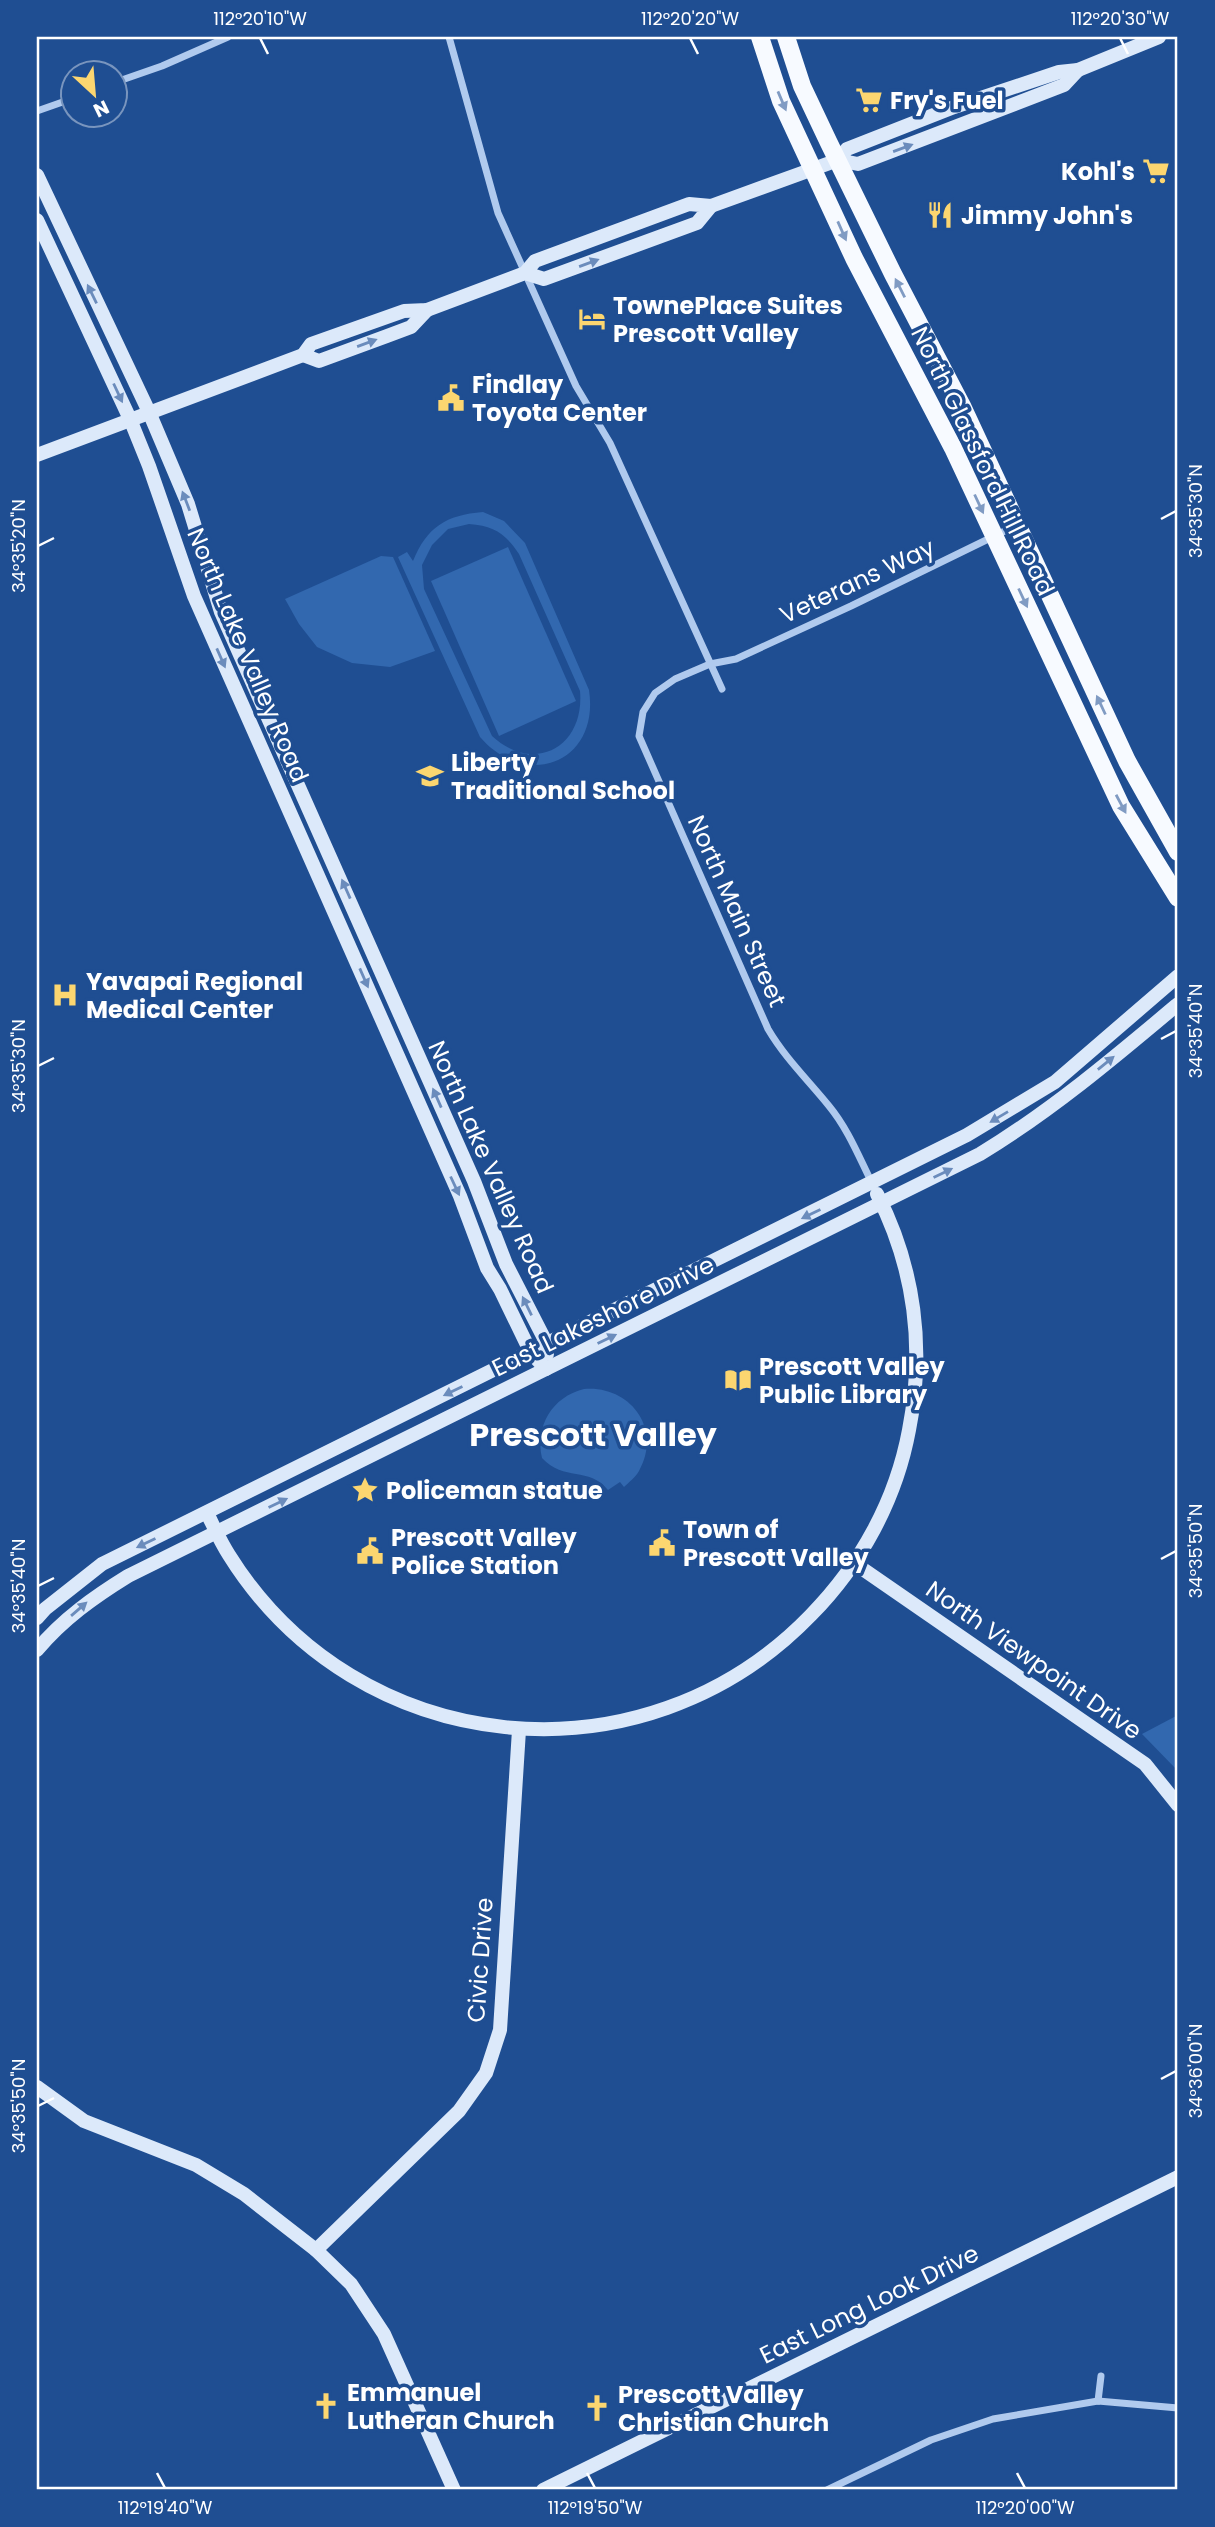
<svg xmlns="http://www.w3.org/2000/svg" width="1215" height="2527" viewBox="0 0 1215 2527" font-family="Poppins,sans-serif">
	<rect width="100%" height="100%" fill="#1f4e92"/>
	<g fill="#3268af" fill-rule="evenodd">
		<path d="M483,512L504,521L525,543L589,690C600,762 527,791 480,737L398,557L407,552L413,561C427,527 446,515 483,512ZM469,524C494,526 505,533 519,554L580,691C585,747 534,775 492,736L424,589L422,565L432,545L448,529Z"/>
		<path d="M508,547L576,701L499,736L431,581Z"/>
		<path d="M381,556L393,557L435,651L390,667L352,663L317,647L299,624L285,599Z"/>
		<path d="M584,1389C630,1385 663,1429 639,1471C635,1478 629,1482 624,1487L620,1482L608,1490C589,1466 564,1482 542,1458C535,1426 552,1397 584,1389Z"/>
		<path d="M1178,1715V1771L1142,1734Z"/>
	</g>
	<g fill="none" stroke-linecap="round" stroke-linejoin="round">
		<g stroke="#b0caee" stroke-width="7">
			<path d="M449,37L498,213L576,386L610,443L722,689"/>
			<path d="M116,82L162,66L228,37"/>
			<path d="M37,111L74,98"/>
			<path d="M872,1183C859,1157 848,1129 829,1106C808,1080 785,1058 768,1029L639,736L643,712L655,693L675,679L710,664L736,659L851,606L1017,525"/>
			<path d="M1098,2401L1101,2376"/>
			<path d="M827,2490L931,2440L993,2419L1098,2401L1178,2408"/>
		</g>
		<g stroke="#dce9fa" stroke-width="14">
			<path d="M838,160L858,164L1064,85L1078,70"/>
			<path d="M37,175L149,412L188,504L221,612L474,1181L506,1264L547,1344V1354"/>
			<path d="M711,206L838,160L847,149L954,107L1059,72L1078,70L1159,37"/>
			<path d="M37,220L130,419L149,466L194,596L460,1196L487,1268L500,1289L531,1353L546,1369"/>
			<path d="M303,355L319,361L387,336L411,327L427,310"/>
			<path d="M37,455L303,355L311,344L404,311L427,310L525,273L535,261L689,204L711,206L697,223L544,279L525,273"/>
			<path d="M207,1513C214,1527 220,1541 229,1555C357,1760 643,1789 811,1615C861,1564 896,1500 909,1430C925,1349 915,1268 877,1194"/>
			<path d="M854,1563L1145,1764L1178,1805"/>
			<path d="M37,1618L45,1609L102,1564L967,1135L1055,1082L1178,976"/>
			<path d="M37,1650C63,1619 94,1597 128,1576L980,1154C1051,1111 1115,1057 1178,1004"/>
			<path d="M37,2087L84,2121L196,2165L244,2194L316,2250L351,2284L384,2334L454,2490"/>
			<path d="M316,2250L459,2111L486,2073L500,2030L519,1730"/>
			<path d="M543,2490L1178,2177"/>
		</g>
		<g stroke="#f7faff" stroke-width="18">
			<path d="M760,37L781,101L854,258L953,448L1121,806L1178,898"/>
			<path d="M786,37L802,86L828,141L893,274L963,408L1127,761L1178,852"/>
		</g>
	</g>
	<defs><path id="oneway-solid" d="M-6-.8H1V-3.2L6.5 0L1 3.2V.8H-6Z" transform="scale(1.75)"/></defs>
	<g fill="#809bc3">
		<use href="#oneway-solid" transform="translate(782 101) rotate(67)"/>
		<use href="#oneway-solid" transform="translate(842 231) rotate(66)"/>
		<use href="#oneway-solid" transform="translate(900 288) rotate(-117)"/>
		<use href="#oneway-solid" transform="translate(979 504) rotate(65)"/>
		<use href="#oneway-solid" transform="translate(1023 598) rotate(65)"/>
		<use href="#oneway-solid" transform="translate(1101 705) rotate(-115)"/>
		<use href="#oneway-solid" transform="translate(1121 804) rotate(62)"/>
	</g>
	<g fill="#6b8cbc">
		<use href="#oneway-solid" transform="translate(903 148) rotate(-20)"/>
		<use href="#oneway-solid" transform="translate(589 263) rotate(-20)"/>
		<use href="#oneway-solid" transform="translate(92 294) rotate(-116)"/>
		<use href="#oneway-solid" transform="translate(367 343) rotate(-20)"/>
		<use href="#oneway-solid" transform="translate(118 393) rotate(65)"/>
		<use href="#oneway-solid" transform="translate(186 501) rotate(-111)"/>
		<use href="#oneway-solid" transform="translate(221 658) rotate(66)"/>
		<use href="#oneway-solid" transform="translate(346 889) rotate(-114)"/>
		<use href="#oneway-solid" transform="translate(364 978) rotate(66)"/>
		<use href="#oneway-solid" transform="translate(1106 1063) rotate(-39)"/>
		<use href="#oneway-solid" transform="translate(437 1098) rotate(-114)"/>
		<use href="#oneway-solid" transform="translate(999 1117) rotate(149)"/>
		<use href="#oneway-solid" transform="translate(943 1173) rotate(-26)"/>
		<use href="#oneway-solid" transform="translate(455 1186) rotate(65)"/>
		<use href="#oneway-solid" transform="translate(811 1214) rotate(154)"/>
		<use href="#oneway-solid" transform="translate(527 1306) rotate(-116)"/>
		<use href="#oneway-solid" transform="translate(607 1339) rotate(-26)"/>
		<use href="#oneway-solid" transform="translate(453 1391) rotate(154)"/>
		<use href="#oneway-solid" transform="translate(278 1503) rotate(-26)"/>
		<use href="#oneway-solid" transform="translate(146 1543) rotate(154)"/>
		<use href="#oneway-solid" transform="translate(79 1609) rotate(-41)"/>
	</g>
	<path fill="none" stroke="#fff" stroke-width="2.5" d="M260,38L268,54M690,38L698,54M1120,38L1128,54M1161,519L1176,511M38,546L54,538M1161,1039L1176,1031M38,1066L54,1058M1161,1559L1176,1551M38,1586L54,1578M1161,2079L1176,2071M38,2106L54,2098M157,2473L165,2488M587,2473L595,2488M1017,2473L1025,2488"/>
	<defs>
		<symbol id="supermarket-bare" viewBox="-9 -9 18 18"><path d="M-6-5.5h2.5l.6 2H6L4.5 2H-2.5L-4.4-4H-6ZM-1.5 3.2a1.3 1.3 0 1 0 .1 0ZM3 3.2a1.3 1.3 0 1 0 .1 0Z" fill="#fcd670" stroke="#1f4e92" stroke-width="2.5" paint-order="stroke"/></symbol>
		<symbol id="restaurant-bare" viewBox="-9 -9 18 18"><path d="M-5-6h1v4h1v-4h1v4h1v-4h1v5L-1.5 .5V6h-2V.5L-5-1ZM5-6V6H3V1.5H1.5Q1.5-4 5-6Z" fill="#fcd670" stroke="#1f4e92" stroke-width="2.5" paint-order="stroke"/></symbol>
		<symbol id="hotel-bare" viewBox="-9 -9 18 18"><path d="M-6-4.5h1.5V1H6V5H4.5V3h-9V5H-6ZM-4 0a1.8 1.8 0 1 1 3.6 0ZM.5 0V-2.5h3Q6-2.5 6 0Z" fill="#fcd670" stroke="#1f4e92" stroke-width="2.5" paint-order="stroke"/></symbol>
		<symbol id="civic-bare" viewBox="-9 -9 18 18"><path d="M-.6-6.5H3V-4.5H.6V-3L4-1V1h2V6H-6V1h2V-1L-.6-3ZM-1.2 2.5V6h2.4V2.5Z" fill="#fcd670" stroke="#1f4e92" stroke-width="2.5" paint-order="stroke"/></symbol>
		<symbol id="school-bare" viewBox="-9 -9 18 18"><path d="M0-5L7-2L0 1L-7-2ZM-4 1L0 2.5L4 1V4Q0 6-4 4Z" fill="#fcd670" stroke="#1f4e92" stroke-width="2.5" paint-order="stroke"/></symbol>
		<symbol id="hospital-bare" viewBox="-9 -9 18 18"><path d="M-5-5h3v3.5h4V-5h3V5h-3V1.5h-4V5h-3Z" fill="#fcd670" stroke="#1f4e92" stroke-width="2.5" paint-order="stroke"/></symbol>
		<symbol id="library-bare" viewBox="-9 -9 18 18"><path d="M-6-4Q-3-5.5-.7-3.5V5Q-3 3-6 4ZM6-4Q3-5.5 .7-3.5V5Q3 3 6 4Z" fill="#fcd670" stroke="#1f4e92" stroke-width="2.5" paint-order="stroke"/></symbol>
		<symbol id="sight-bare" viewBox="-9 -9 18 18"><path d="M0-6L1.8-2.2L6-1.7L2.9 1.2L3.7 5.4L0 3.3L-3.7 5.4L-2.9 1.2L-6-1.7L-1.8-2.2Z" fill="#fcd670" stroke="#1f4e92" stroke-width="2.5" paint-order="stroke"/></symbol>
		<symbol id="church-bare" viewBox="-9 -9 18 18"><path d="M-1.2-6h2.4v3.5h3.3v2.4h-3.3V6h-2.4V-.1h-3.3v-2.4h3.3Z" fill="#fcd670" stroke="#1f4e92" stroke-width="2.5" paint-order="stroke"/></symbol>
	</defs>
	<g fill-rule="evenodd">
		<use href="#supermarket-bare" x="850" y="81" width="38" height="38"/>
		<use href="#supermarket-bare" x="1137" y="152" width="38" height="38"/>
		<use href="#restaurant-bare" x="921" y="196" width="38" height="38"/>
		<use href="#hotel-bare" x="573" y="300" width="38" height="38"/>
		<use href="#civic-bare" x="432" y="379" width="38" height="38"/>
		<use href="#school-bare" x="411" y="757" width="38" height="38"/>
		<use href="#hospital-bare" x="46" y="976" width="38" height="38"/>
		<use href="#library-bare" x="719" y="1361" width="38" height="38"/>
		<use href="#sight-bare" x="346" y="1471" width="38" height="38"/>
		<use href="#civic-bare" x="643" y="1524" width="38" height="38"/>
		<use href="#civic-bare" x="351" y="1532" width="38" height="38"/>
		<use href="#church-bare" x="307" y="2387" width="38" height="38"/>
		<use href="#church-bare" x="578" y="2389" width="38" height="38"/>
	</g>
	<g text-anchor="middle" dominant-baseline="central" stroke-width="7" stroke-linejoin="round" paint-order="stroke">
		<g font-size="24" font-weight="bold" fill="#fff" stroke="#1f4e92" text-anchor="start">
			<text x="890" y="100">Fry's Fuel</text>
			<text x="1135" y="171" text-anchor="end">Kohl's</text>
			<text x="961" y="215">Jimmy John's</text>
			<text x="613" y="305">TownePlace Suites<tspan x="613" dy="28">Prescott Valley</tspan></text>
			<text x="472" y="384">Findlay<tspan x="472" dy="28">Toyota Center</tspan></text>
			<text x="451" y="762">Liberty<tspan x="451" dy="28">Traditional School</tspan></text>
			<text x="86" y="981">Yavapai Regional<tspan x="86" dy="28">Medical Center</tspan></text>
			<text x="759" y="1366">Prescott Valley<tspan x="759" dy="28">Public Library</tspan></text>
			<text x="386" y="1490">Policeman statue</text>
			<text x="683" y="1529">Town of<tspan x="683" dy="28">Prescott Valley</tspan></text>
			<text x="391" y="1537">Prescott Valley<tspan x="391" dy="28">Police Station</tspan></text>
			<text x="347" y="2392">Emmanuel<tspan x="347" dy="28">Lutheran Church</tspan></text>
			<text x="618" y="2394">Prescott Valley<tspan x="618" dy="28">Christian Church</tspan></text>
		</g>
		<g font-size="24" fill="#fff" stroke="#1f4e92">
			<text transform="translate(983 461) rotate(64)">North Glassford Hill Road</text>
			<text transform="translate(857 581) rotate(-25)">Veterans Way</text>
			<text transform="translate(248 655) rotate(67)">North Lake Valley Road</text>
			<text transform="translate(737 911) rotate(66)">North Main Street</text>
			<text transform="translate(491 1167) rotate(66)">North Lake Valley Road</text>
			<text transform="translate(603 1316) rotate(-26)">East Lakeshore Drive</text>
			<text transform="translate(1034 1660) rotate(35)">North Viewpoint Drive</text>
			<text transform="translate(480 1960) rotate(-86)">Civic Drive</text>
			<text transform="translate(869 2304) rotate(-26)">East Long Look Drive</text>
		</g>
		<g font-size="32" font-weight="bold" fill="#fff" stroke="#1f4e92">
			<text x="593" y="1434">Prescott Valley</text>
		</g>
	</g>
	<rect width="1215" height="2527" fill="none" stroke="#1f4e92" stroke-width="77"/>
	<g transform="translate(94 94) rotate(154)"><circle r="33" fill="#1f4e92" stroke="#7995be" stroke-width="2"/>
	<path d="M0-5L12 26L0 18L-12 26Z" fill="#fcd670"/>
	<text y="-10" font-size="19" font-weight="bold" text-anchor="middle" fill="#ffffff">N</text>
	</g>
	<rect x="38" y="38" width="1138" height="2450" fill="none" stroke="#fff" stroke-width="2.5"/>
	<g font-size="18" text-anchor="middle" fill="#fff">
		<text x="260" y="25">112°20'10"W</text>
		<text x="690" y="25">112°20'20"W</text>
		<text x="1120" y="25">112°20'30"W</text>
		<text transform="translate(1196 511) rotate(-90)" y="6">34°35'30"N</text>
		<text transform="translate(19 546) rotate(-90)" y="6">34°35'20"N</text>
		<text transform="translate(1196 1031) rotate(-90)" y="6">34°35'40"N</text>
		<text transform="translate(19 1066) rotate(-90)" y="6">34°35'30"N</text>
		<text transform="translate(1196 1551) rotate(-90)" y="6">34°35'50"N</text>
		<text transform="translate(19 1586) rotate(-90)" y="6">34°35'40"N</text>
		<text transform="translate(1196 2071) rotate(-90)" y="6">34°36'00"N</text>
		<text transform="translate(19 2106) rotate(-90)" y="6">34°35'50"N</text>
		<text x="165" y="2514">112°19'40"W</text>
		<text x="595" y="2514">112°19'50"W</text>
		<text x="1025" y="2514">112°20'00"W</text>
	</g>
</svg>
